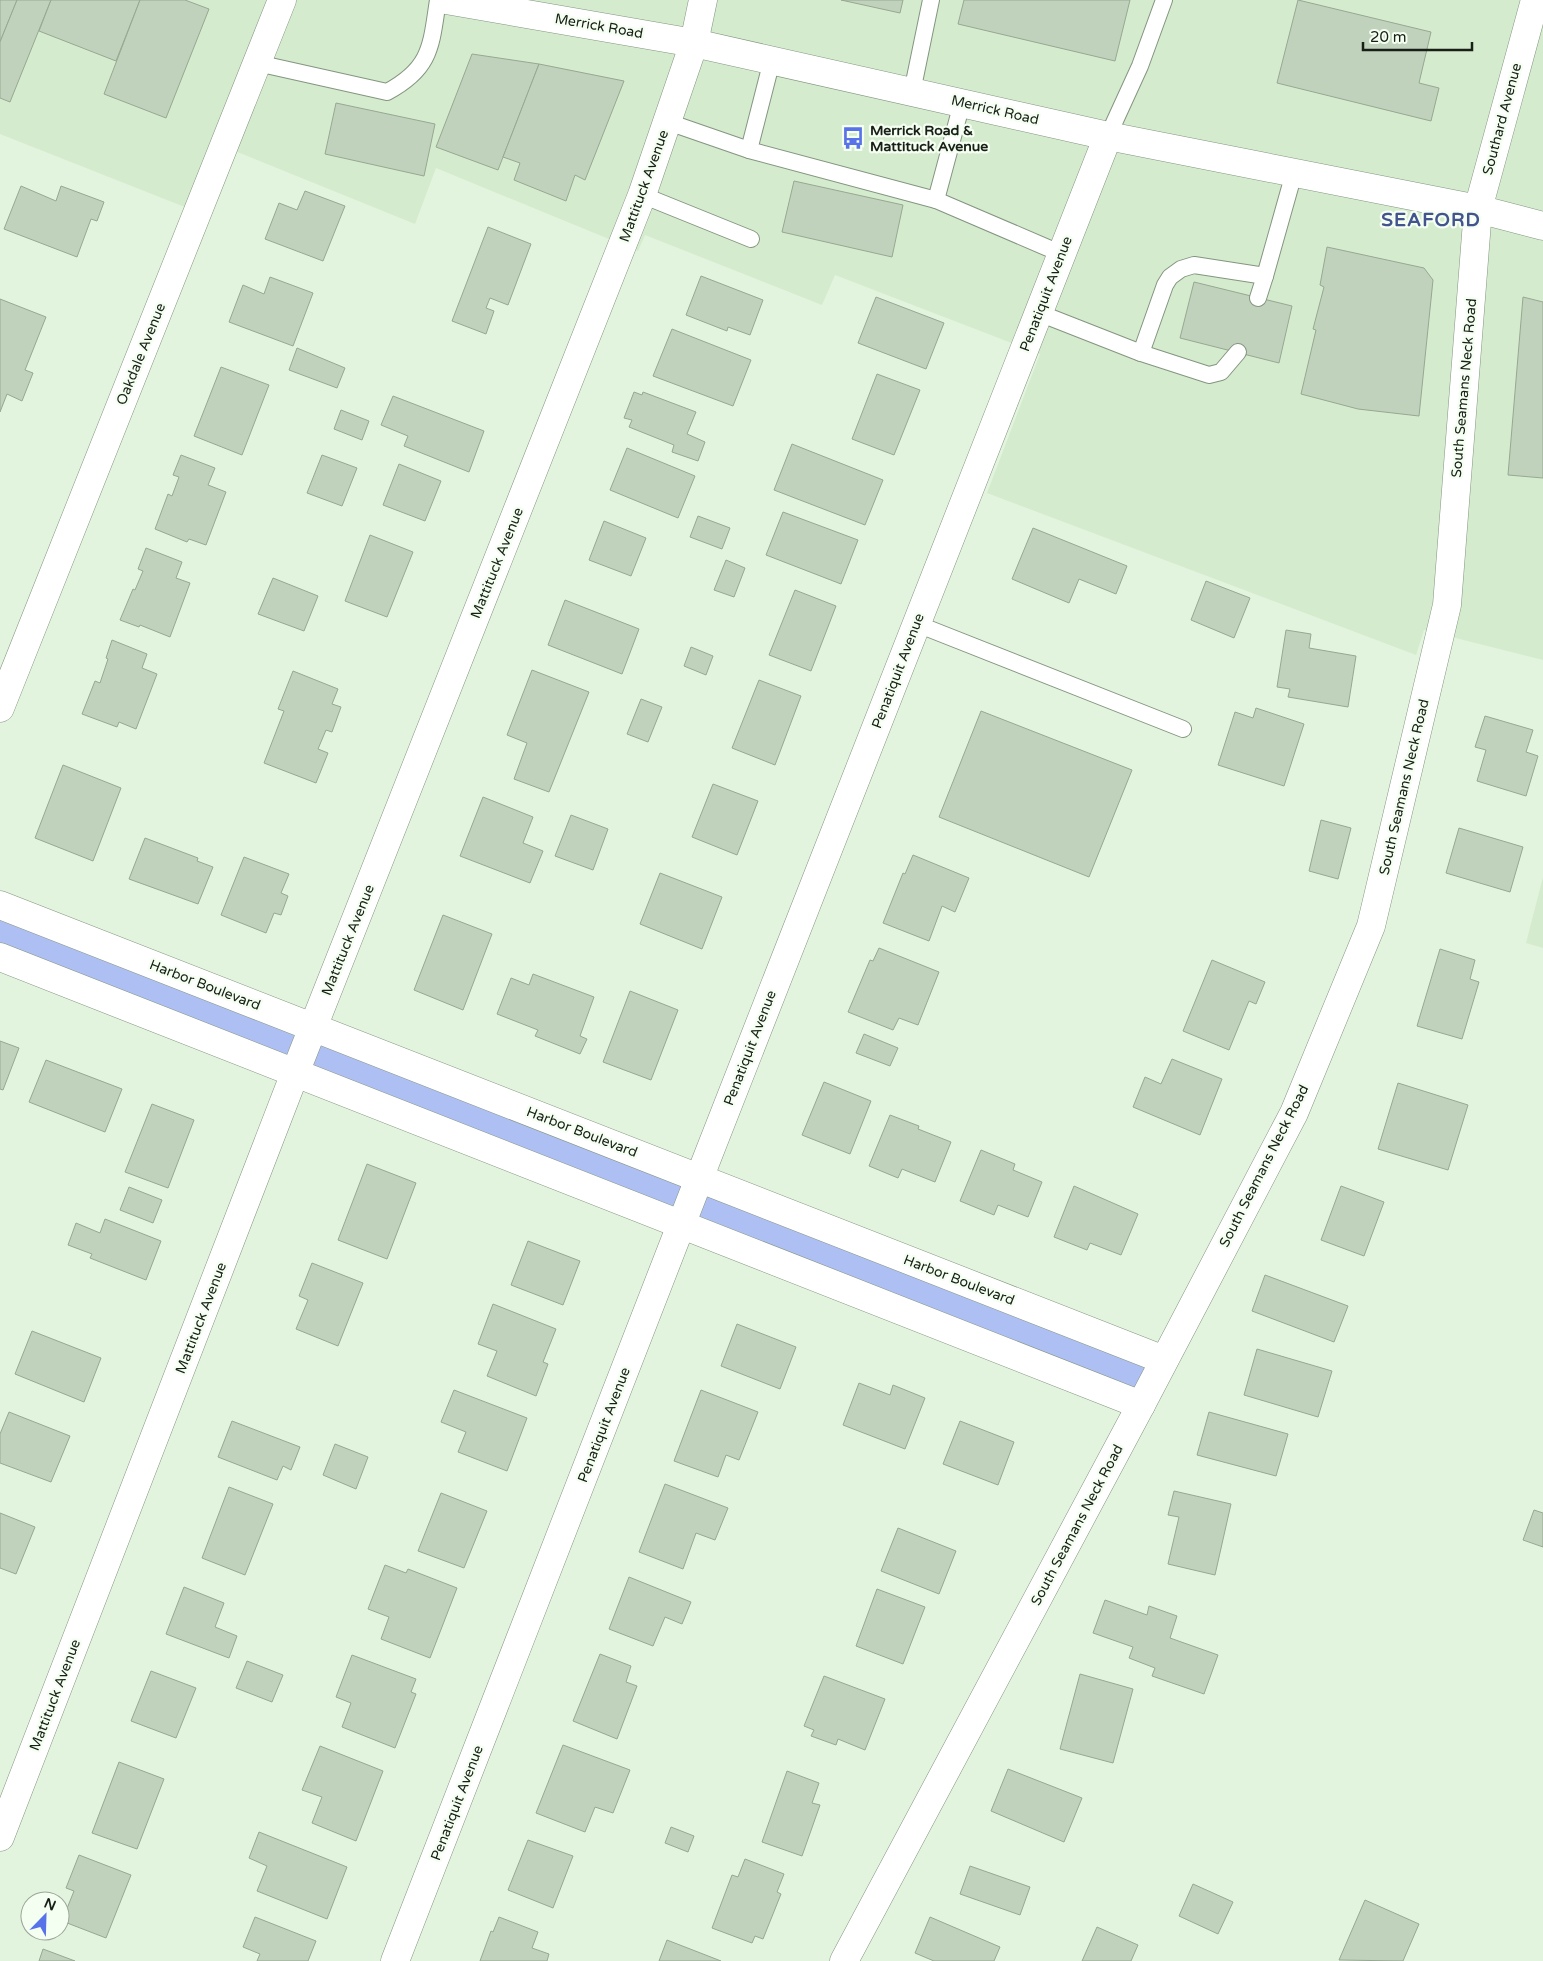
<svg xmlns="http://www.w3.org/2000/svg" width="1543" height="1961" viewBox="0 0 1543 1961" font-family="'Varela Round',sans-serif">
	<rect width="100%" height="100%" fill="#e2f4dd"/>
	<g fill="#d4ebce">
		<path d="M0,0H1543V660L1424,630L1416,655L987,493L1040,354L835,275L822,305L645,235L638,251L436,168L415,224L235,151L210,217L0,134Z"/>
		<path d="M1543,877V948L1526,943Z"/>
	</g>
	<g fill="#aebff4">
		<path d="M0,910L306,1030L293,1064L0,950Z"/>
		<path d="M319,1036L690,1181L677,1215L306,1070Z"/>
		<path d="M707,1188L1152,1363L1137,1395L694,1222Z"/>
	</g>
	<g fill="#c0d2bc" stroke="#97a793">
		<path d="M0,0H17L0,42Z"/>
		<path d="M17,0H51L10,102L0,98V42Z"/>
		<path d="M51,0H140L116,61L39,31Z"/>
		<path d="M140,0H185L209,9L166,118L104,94Z"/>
		<path d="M841,0H903L900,13Z"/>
		<path d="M964,0H1130L1115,61L958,24Z"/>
		<path d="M1298,0L1431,32L1419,83L1439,88L1431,121L1277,83Z"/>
		<path d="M472,54L539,64L498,170L436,147Z"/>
		<path d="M539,64L624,81L585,180L575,175L566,201L514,180L520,163L503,157Z"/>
		<path d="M336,103L435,124L424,176L325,154Z"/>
		<path d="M794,181L903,205L892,257L782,232Z"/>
		<path d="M21,186L56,201L61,186L104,202L97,221L91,219L77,257L4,229Z"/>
		<path d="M305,191L345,206L323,261L265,239L279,203L297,210Z"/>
		<path d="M488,227L531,244L508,305L490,298L486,308L494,311L486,334L452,321Z"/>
		<path d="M1327,247L1424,268L1433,280L1419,416L1358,409L1301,394L1316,330L1313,329L1324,287L1320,285Z"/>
		<path d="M701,276L763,300L750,335L728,327L727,331L686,315Z"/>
		<path d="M270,277L313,293L293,346L229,322L243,285L264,294Z"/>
		<path d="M1194,282L1292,306L1279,363L1180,338Z"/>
		<path d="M876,297L944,323L926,369L858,343Z"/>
		<path d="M1523,297L1543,302V478L1508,475Z"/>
		<path d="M0,299L46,317L25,370L33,373L22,401L7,394L0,412Z"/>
		<path d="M672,329L751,360L733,406L653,376Z"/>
		<path d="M297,348L345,368L337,388L289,370Z"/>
		<path d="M221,367L269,385L242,455L194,436Z"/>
		<path d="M877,374L920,390L894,455L852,439Z"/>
		<path d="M634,392L642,395L643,392L696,412L687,434L705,442L698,461L672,452L674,445L629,427L632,420L624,418Z"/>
		<path d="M393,396L484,431L469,472L404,446L408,436L381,425Z"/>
		<path d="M341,410L369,421L362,440L334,429Z"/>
		<path d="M792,444L883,480L865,525L774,490Z"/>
		<path d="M627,448L695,476L678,518L610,490Z"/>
		<path d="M181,455L215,468L208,485L226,492L206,545L189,539L187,542L155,529L168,494L172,496L179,477L173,475Z"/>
		<path d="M322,455L357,468L342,506L307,493Z"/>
		<path d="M399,464L441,481L425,521L383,505Z"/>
		<path d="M783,512L858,540L841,584L766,555Z"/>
		<path d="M698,516L730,528L722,549L690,537Z"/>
		<path d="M604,521L646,538L631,576L589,560Z"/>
		<path d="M1033,528L1127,566L1116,594L1079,579L1069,603L1012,579Z"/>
		<path d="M370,535L413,552L387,617L345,601Z"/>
		<path d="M146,548L182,562L176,578L190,583L170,637L140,625L139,627L120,620L133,589L135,590L143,571L138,569Z"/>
		<path d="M726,560L745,568L734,597L714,590Z"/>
		<path d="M273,578L318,596L304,631L258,614Z"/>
		<path d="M1206,581L1250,598L1234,638L1191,620Z"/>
		<path d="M795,590L836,606L811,671L769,655Z"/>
		<path d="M565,600L639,629L622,674L548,645Z"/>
		<path d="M1286,630L1311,634L1309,648L1356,656L1348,707L1288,697L1290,689L1277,687Z"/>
		<path d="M112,640L147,654L142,668L157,674L136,729L119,722L117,727L82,714L95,681L100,683L108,659L106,658Z"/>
		<path d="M691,647L713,656L706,675L684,666Z"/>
		<path d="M532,670L589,692L549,792L514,779L527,743L507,735Z"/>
		<path d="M293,671L338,689L332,704L341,707L332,732L326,730L318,749L328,753L316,783L264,763L284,711L278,709Z"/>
		<path d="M759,680L801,696L775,765L732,748Z"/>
		<path d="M641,699L662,707L648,742L627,734Z"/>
		<path d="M1256,708L1304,724L1284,786L1218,765L1235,712L1253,718Z"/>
		<path d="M981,711L1132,770L1089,877L939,817Z"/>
		<path d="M1485,716L1533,730L1526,752L1538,756L1526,796L1477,781L1486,750L1475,747Z"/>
		<path d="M63,765L121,788L93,861L35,838Z"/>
		<path d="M713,784L758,801L737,855L692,837Z"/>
		<path d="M483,797L533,817L523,843L543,851L530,883L460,856Z"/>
		<path d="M571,815L608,829L593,870L555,856Z"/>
		<path d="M1321,820L1351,828L1338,879L1309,871Z"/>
		<path d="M1459,828L1523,847L1510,892L1446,873Z"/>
		<path d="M145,838L198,858L197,861L213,867L198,904L129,879Z"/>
		<path d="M913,855L969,878L955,912L942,906L929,941L883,923L903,873L905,874Z"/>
		<path d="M244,857L289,874L281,893L288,896L281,915L274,913L266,933L221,915Z"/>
		<path d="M660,873L722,897L702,949L640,924Z"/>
		<path d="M443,915L492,934L463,1010L414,990Z"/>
		<path d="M879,948L939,972L918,1025L899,1018L893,1030L848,1012L870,960L873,961Z"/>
		<path d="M1440,949L1475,960L1470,979L1479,982L1462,1039L1417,1026Z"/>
		<path d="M1212,960L1265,982L1256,1004L1249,1001L1229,1050L1183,1031Z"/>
		<path d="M533,974L594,997L580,1036L587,1039L580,1054L535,1036L538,1030L497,1014L511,978L529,985Z"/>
		<path d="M630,991L678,1010L651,1080L603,1062Z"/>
		<path d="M864,1034L898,1048L890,1066L856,1053Z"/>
		<path d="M0,1041L19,1048L3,1090L0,1089Z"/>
		<path d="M1172,1059L1222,1079L1200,1135L1133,1107L1145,1077L1161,1084Z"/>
		<path d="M46,1060L122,1089L105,1132L29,1102Z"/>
		<path d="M824,1082L871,1101L850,1154L802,1135Z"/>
		<path d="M1398,1083L1468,1105L1448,1170L1378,1149Z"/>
		<path d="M152,1104L194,1120L168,1188L125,1172Z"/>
		<path d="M890,1115L919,1126L918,1129L951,1142L935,1182L902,1169L898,1178L869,1166Z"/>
		<path d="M981,1150L1015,1164L1013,1170L1042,1182L1028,1217L998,1205L994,1215L960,1201Z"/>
		<path d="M367,1164L416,1183L387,1259L338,1240Z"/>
		<path d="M1074,1186L1138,1214L1121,1255L1090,1243L1087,1250L1054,1237Z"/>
		<path d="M1341,1186L1384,1202L1364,1256L1321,1240Z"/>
		<path d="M129,1187L162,1200L153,1223L120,1210Z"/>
		<path d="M105,1219L161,1241L146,1280L90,1258L92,1254L68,1245L76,1223L100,1233Z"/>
		<path d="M528,1241L580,1261L563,1305L511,1285Z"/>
		<path d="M312,1263L363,1283L338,1346L296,1329L308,1300L299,1296Z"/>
		<path d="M1265,1275L1348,1306L1334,1342L1252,1311Z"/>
		<path d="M493,1304L556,1329L543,1362L548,1364L536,1396L487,1376L497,1351L478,1344Z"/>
		<path d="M737,1324L796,1347L780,1389L721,1366Z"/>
		<path d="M32,1331L101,1358L84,1402L15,1374Z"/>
		<path d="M1257,1349L1332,1371L1318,1417L1244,1395Z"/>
		<path d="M859,1383L890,1395L893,1385L925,1398L905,1449L843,1425Z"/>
		<path d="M454,1390L527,1418L507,1471L458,1452L466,1432L441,1422Z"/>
		<path d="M701,1390L758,1412L739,1460L726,1455L718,1477L674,1461Z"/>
		<path d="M9,1412L70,1436L51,1482L0,1463V1434Z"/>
		<path d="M1209,1412L1288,1434L1276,1476L1197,1455Z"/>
		<path d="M232,1421L300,1447L291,1470L283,1466L277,1480L218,1457Z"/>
		<path d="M960,1421L1014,1442L998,1485L943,1464Z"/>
		<path d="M335,1444L368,1457L356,1489L323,1475Z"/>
		<path d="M665,1484L728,1508L715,1540L696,1533L683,1569L639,1552Z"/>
		<path d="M229,1487L273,1504L245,1575L202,1558Z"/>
		<path d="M1174,1491L1231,1504L1215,1575L1168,1564L1179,1517L1168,1515Z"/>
		<path d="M441,1493L487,1511L464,1568L418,1551Z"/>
		<path d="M1534,1510L1543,1513V1547L1523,1540Z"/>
		<path d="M0,1513L35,1527L16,1574L0,1568Z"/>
		<path d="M898,1528L956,1551L939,1594L881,1571Z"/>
		<path d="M385,1565L406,1573L408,1569L457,1588L430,1658L381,1639L389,1617L368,1609Z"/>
		<path d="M629,1577L691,1602L682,1624L665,1617L653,1646L609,1629Z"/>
		<path d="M184,1587L224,1603L215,1627L237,1636L229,1658L166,1634Z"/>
		<path d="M877,1589L925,1607L903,1664L856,1646Z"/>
		<path d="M1105,1600L1147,1615L1149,1606L1177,1616L1170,1638L1218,1655L1204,1694L1152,1676L1155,1668L1129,1658L1133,1647L1093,1633Z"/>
		<path d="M600,1654L631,1666L626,1682L637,1686L617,1739L573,1721Z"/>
		<path d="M352,1655L416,1679L411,1692L416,1694L395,1748L342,1727L351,1703L336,1697Z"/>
		<path d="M247,1661L283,1675L272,1702L236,1688Z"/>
		<path d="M151,1671L196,1688L176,1738L131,1721Z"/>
		<path d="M1080,1674L1133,1689L1113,1763L1060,1749Z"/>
		<path d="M824,1676L885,1699L865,1750L838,1739L836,1745L811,1736L814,1730L804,1726Z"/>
		<path d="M563,1745L630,1770L613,1813L595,1807L585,1832L536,1813Z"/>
		<path d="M320,1746L383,1771L356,1841L312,1823L322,1797L302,1790Z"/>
		<path d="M119,1762L164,1779L137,1849L92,1833Z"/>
		<path d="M1008,1769L1082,1798L1064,1842L991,1811Z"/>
		<path d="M787,1771L819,1783L812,1803L820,1805L802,1856L762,1842Z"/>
		<path d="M671,1827L694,1836L688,1852L665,1843Z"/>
		<path d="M259,1832L347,1867L327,1919L257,1891L267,1866L249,1858Z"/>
		<path d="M528,1840L573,1856L553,1908L508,1890Z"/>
		<path d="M79,1855L131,1875L106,1938L62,1921L74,1891L66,1888Z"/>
		<path d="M745,1859L784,1874L777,1892L781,1894L763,1939L755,1936L752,1943L712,1928L732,1875L738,1877Z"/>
		<path d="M970,1866L1030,1887L1020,1915L960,1894Z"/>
		<path d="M1193,1884L1233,1902L1218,1934L1179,1916Z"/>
		<path d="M1365,1900L1419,1924L1403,1961L1339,1960Z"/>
		<path d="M255,1917L316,1941L308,1961H257L260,1954L243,1947Z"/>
		<path d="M499,1917L538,1932L532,1948L549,1954L547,1961H480L491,1931L493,1932Z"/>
		<path d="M930,1917L1000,1947L994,1961H934L915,1953Z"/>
		<path d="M1097,1927L1138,1945L1131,1961H1082Z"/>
		<path d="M667,1940L721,1961H659Z"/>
		<path d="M43,1949L75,1961H39Z"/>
	</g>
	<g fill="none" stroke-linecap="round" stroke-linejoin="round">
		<defs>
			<g id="lane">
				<path d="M772,60L749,150L936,200L962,103"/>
				<path d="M257,63L387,92C432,68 431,45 438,0"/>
				<path d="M912,92L931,0"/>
				<path d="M668,122L749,150"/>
				<path d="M1108,136L1140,66L1164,0"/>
				<path d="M642,195L751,239"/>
				<path d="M936,200L1062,254"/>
				<path d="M1258,298L1265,276"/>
				<path d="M1039,313L1141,353L1209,375L1221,372L1238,352"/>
				<path d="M1141,353L1165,285L1170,277L1181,269L1194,265L1265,276L1294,173"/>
				<path d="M917,624L1183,729"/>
			</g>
			<g id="street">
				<path d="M0,708L282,0"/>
				<path d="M0,905L1164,1360"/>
				<path d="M0,957L1141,1405"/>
				<path d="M0,1837L295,1073L642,195L694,43"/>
				<path d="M395,1961L711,1148L1108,136"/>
				<path d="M844,1961L1141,1405L1294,1113L1371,926L1447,605L1478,209L1535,0"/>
			</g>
			<path id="secondary" d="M694,43L703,0"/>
			<path id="primary" d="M446,0L694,43L1108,136L1478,209L1543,226"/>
		</defs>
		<use href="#lane" stroke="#849580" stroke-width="18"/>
		<use href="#street" stroke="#849580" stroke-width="29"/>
		<use href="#secondary" stroke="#849580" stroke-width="29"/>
		<use href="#primary" stroke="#849580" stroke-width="29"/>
		<use href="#lane" stroke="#fff" stroke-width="16"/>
		<use href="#street" stroke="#fff" stroke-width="28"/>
		<use href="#secondary" stroke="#fff" stroke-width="28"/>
		<use href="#primary" stroke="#fff" stroke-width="28"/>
	</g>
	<defs>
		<symbol id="bus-bare" viewBox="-9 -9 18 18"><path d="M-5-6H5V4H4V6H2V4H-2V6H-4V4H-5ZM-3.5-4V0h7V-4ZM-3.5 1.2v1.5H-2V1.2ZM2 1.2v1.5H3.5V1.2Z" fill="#5873e9" stroke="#f4fef1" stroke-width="2.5" paint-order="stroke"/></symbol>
	</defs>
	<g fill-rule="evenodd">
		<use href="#bus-bare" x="837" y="122" width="32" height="32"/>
	</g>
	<g text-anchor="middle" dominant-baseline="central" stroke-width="4.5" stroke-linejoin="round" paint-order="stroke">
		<g font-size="14" fill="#181f17" stroke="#f4fef1">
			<text transform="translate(599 26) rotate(10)">Merrick Road</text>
			<text transform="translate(995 110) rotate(13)">Merrick Road</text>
			<text transform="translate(1502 119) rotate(-75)">Southard Avenue</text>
			<text transform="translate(644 186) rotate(-70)">Mattituck Avenue</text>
			<text transform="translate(1046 294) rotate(-69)">Penatiquit Avenue</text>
			<text transform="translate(141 354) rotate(-68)">Oakdale Avenue</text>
			<text transform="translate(1464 388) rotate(-85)">South Seamans Neck Road</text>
			<text transform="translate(497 563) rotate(-68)">Mattituck Avenue</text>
			<text transform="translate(898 671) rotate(-69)">Penatiquit Avenue</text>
			<text transform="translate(1404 787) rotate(-77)">South Seamans Neck Road</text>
			<text transform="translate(348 940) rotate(-68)">Mattituck Avenue</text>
			<text transform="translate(205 985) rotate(21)">Harbor Boulevard</text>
			<text transform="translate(750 1048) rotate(-69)">Penatiquit Avenue</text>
			<text transform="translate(582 1132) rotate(21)">Harbor Boulevard</text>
			<text transform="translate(1264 1166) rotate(-63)">South Seamans Neck Road</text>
			<text transform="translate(959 1280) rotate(21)">Harbor Boulevard</text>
			<text transform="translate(201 1318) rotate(-69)">Mattituck Avenue</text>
			<text transform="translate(604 1425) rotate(-69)">Penatiquit Avenue</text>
			<text transform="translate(1077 1525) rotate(-62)">South Seamans Neck Road</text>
			<text transform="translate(55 1695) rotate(-69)">Mattituck Avenue</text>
			<text transform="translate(457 1803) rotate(-69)">Penatiquit Avenue</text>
		</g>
		<g font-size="14" font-weight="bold" fill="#181f17" stroke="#f4fef1" text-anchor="start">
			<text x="870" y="130">Merrick Road &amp;<tspan x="870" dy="16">Mattituck Avenue</tspan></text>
		</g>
		<g font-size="19" font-weight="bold" letter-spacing="1" fill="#42538f" stroke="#f4fef1">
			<text x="1431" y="220">SEAFORD</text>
		</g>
	</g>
	<g transform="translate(45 1916) rotate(23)"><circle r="24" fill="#f4fef1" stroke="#9ca59a"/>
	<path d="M0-4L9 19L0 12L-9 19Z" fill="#5873e9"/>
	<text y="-8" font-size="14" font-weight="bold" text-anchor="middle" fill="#181f17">N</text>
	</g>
	<path d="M1363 42v8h109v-8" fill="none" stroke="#181f17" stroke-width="2.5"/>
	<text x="1370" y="42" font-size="15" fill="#181f17" stroke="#f4fef1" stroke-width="4" paint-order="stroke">20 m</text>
</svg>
